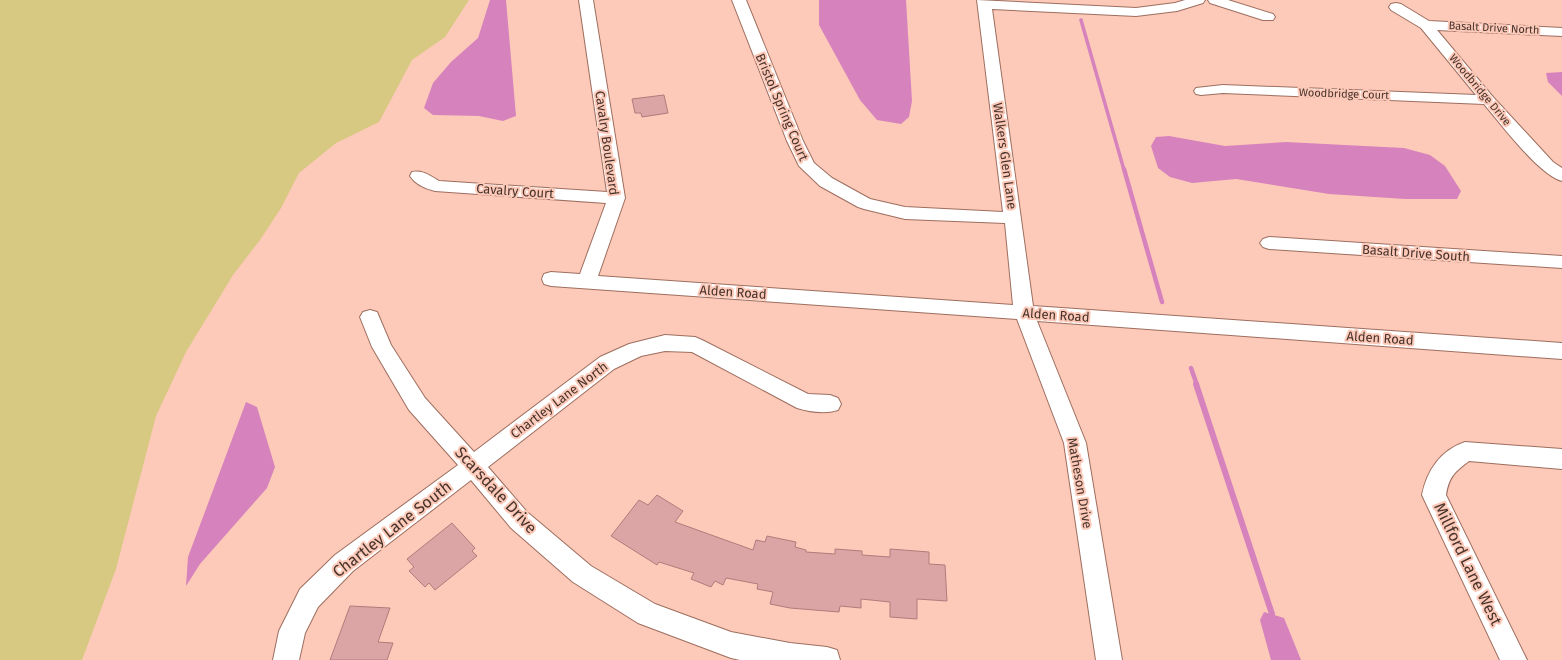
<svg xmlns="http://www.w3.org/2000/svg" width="1562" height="660" viewBox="0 0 1562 660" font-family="'Fira Sans',sans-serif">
	<rect width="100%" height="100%" fill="#fdc9b8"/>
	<path fill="#d7c981" d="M0,0H469L445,37L412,60L379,122L336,143L299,173L281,208L260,240L233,275L186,352L156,416L116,569L82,660H0Z"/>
	<g fill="#d683bd">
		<path d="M490,0H506L516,116L503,121L479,116L433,115L424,108L433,83L451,62L478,38Z"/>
		<path d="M819,0H906L912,101L909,117L901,124L877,120L860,100L819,25Z"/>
		<path d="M1562,72V96L1548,82L1546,73Z"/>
		<path d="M1169,136L1225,146L1286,142L1404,148L1430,155L1445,166L1461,191L1457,199H1405L1329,194L1236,179L1192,183L1170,177L1158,168L1151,146L1156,137Z"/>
		<path d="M246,402L257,407L275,467L267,488L200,564L186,586L188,557Z"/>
		<path d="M1264,612L1284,618L1301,660H1271L1260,620Z"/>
	</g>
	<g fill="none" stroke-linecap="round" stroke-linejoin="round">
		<path stroke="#d683bd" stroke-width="3.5" d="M1081,20L1124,170"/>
		<g stroke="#d683bd" stroke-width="4.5">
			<path d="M1124,169L1162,302"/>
			<path d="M1191,368L1197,385"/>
		</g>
		<path stroke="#d683bd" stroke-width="6" d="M1196,384L1272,614"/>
	</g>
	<g fill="#dba5a5" stroke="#af7c7c">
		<path d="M664,95L668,113L642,117L641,113H635L632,99Z"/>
		<path d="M657,495L683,511L675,522L753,550L756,540L765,542L767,536L796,542L795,547L806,550V552L835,554V549L862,551V555L890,557V549L929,552V564L945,565L947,601L917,599V619L890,617V602L861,599V608L840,606L839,612L790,608L770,604L773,592L757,589L758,584L726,578L723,585L715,581L711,587L691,579L694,573L659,562L657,565L611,536L639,500L648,505Z"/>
		<path d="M452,523L475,548L472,551L477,556L435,590L429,583L425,587L409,571L414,567L407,559Z"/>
		<path d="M350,606L390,608L378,642L393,643L387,660H330Z"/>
	</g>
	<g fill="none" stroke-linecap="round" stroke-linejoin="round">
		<defs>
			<g id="minor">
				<path d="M579,0H593L625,198L598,276L1013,305L1005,223L905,219L864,209L858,207L820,186L799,166L787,141L732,0H746L803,141L814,163L832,178L870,199L905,207L1003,212L977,0L1136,8L1175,3L1185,0H1205L1203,3L1177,11L1136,16L992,9L1033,306L1562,343V359L1037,321L1086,443L1122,660H1096L1064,443L1017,319L551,286L544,284L542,279L544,274L551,272L580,274L606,203L435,191C426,189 415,184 410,176L412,172C423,170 430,176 439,181L607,192Z"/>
				<path d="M1208,0H1228L1273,14L1275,17L1273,20H1263L1210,3Z"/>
				<path d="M1396,3L1401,4L1429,21L1562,28V36L1437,30L1493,97L1553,162L1562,168V181C1539,175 1501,124 1484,104L1223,93L1201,95L1196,94L1194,91L1196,88L1223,85L1476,95L1421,28L1391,10L1389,7L1391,4Z"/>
				<path d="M1269,237L1562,256V268L1269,249L1263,247L1260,243L1263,239Z"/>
				<path d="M370,310L377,312L391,345L425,398L474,452L600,357L629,344L665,335L695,337L702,340L808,394L830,395L838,398L841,404L838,410C825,414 810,412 797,408L692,352L665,351L641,356L614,369L488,467L527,512L591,566L655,604L731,632L790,643L827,647L837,650L840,660H740L731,658L638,623L573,582L511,528L471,480L353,571L318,607L305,633L299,660H273L279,631L300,589L335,555L458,465L409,410L372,347L360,317L363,312Z"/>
				<path d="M1465,442L1562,449V469L1469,461C1455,472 1449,476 1446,495L1527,660H1500L1422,495C1427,470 1441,450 1465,442Z"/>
			</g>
		</defs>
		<use href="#minor" stroke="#9d6e5f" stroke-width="2"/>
		<use href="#minor" fill="#fff" fill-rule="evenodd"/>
	</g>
	<g text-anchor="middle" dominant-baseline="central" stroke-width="4" stroke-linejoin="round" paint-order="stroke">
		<g font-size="11" fill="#47332c" stroke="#fdc9b8">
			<text transform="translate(1494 28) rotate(3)">Basalt Drive North</text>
			<text transform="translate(1480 90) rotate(50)">Woodbridge Drive</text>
			<text transform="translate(1344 94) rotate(2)">Woodbridge Court</text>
		</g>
		<g font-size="13" fill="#47332c" stroke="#fdc9b8">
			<text transform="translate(782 107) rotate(67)">Bristol Spring Court</text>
			<text transform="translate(607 143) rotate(82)">Cavalry Boulevard</text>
			<text transform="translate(1005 156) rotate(82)">Walkers Glen Lane</text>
			<text transform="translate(515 191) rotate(4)">Cavalry Court</text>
			<text transform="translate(1416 253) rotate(4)">Basalt Drive South</text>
			<text transform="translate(733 292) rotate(4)">Alden Road</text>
			<text transform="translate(1056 315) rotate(4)">Alden Road</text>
			<text transform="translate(1380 338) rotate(4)">Alden Road</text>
			<text transform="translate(559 400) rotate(-37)">Chartley Lane North</text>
			<text transform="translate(1080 483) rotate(80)">Matheson Drive</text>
		</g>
		<g font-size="16" fill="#47332c" stroke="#fdc9b8">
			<text transform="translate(496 490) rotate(47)">Scarsdale Drive</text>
			<text transform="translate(392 529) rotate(-38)">Chartley Lane South</text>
			<text transform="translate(1468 564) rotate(64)">Millford Lane West</text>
		</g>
	</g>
</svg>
